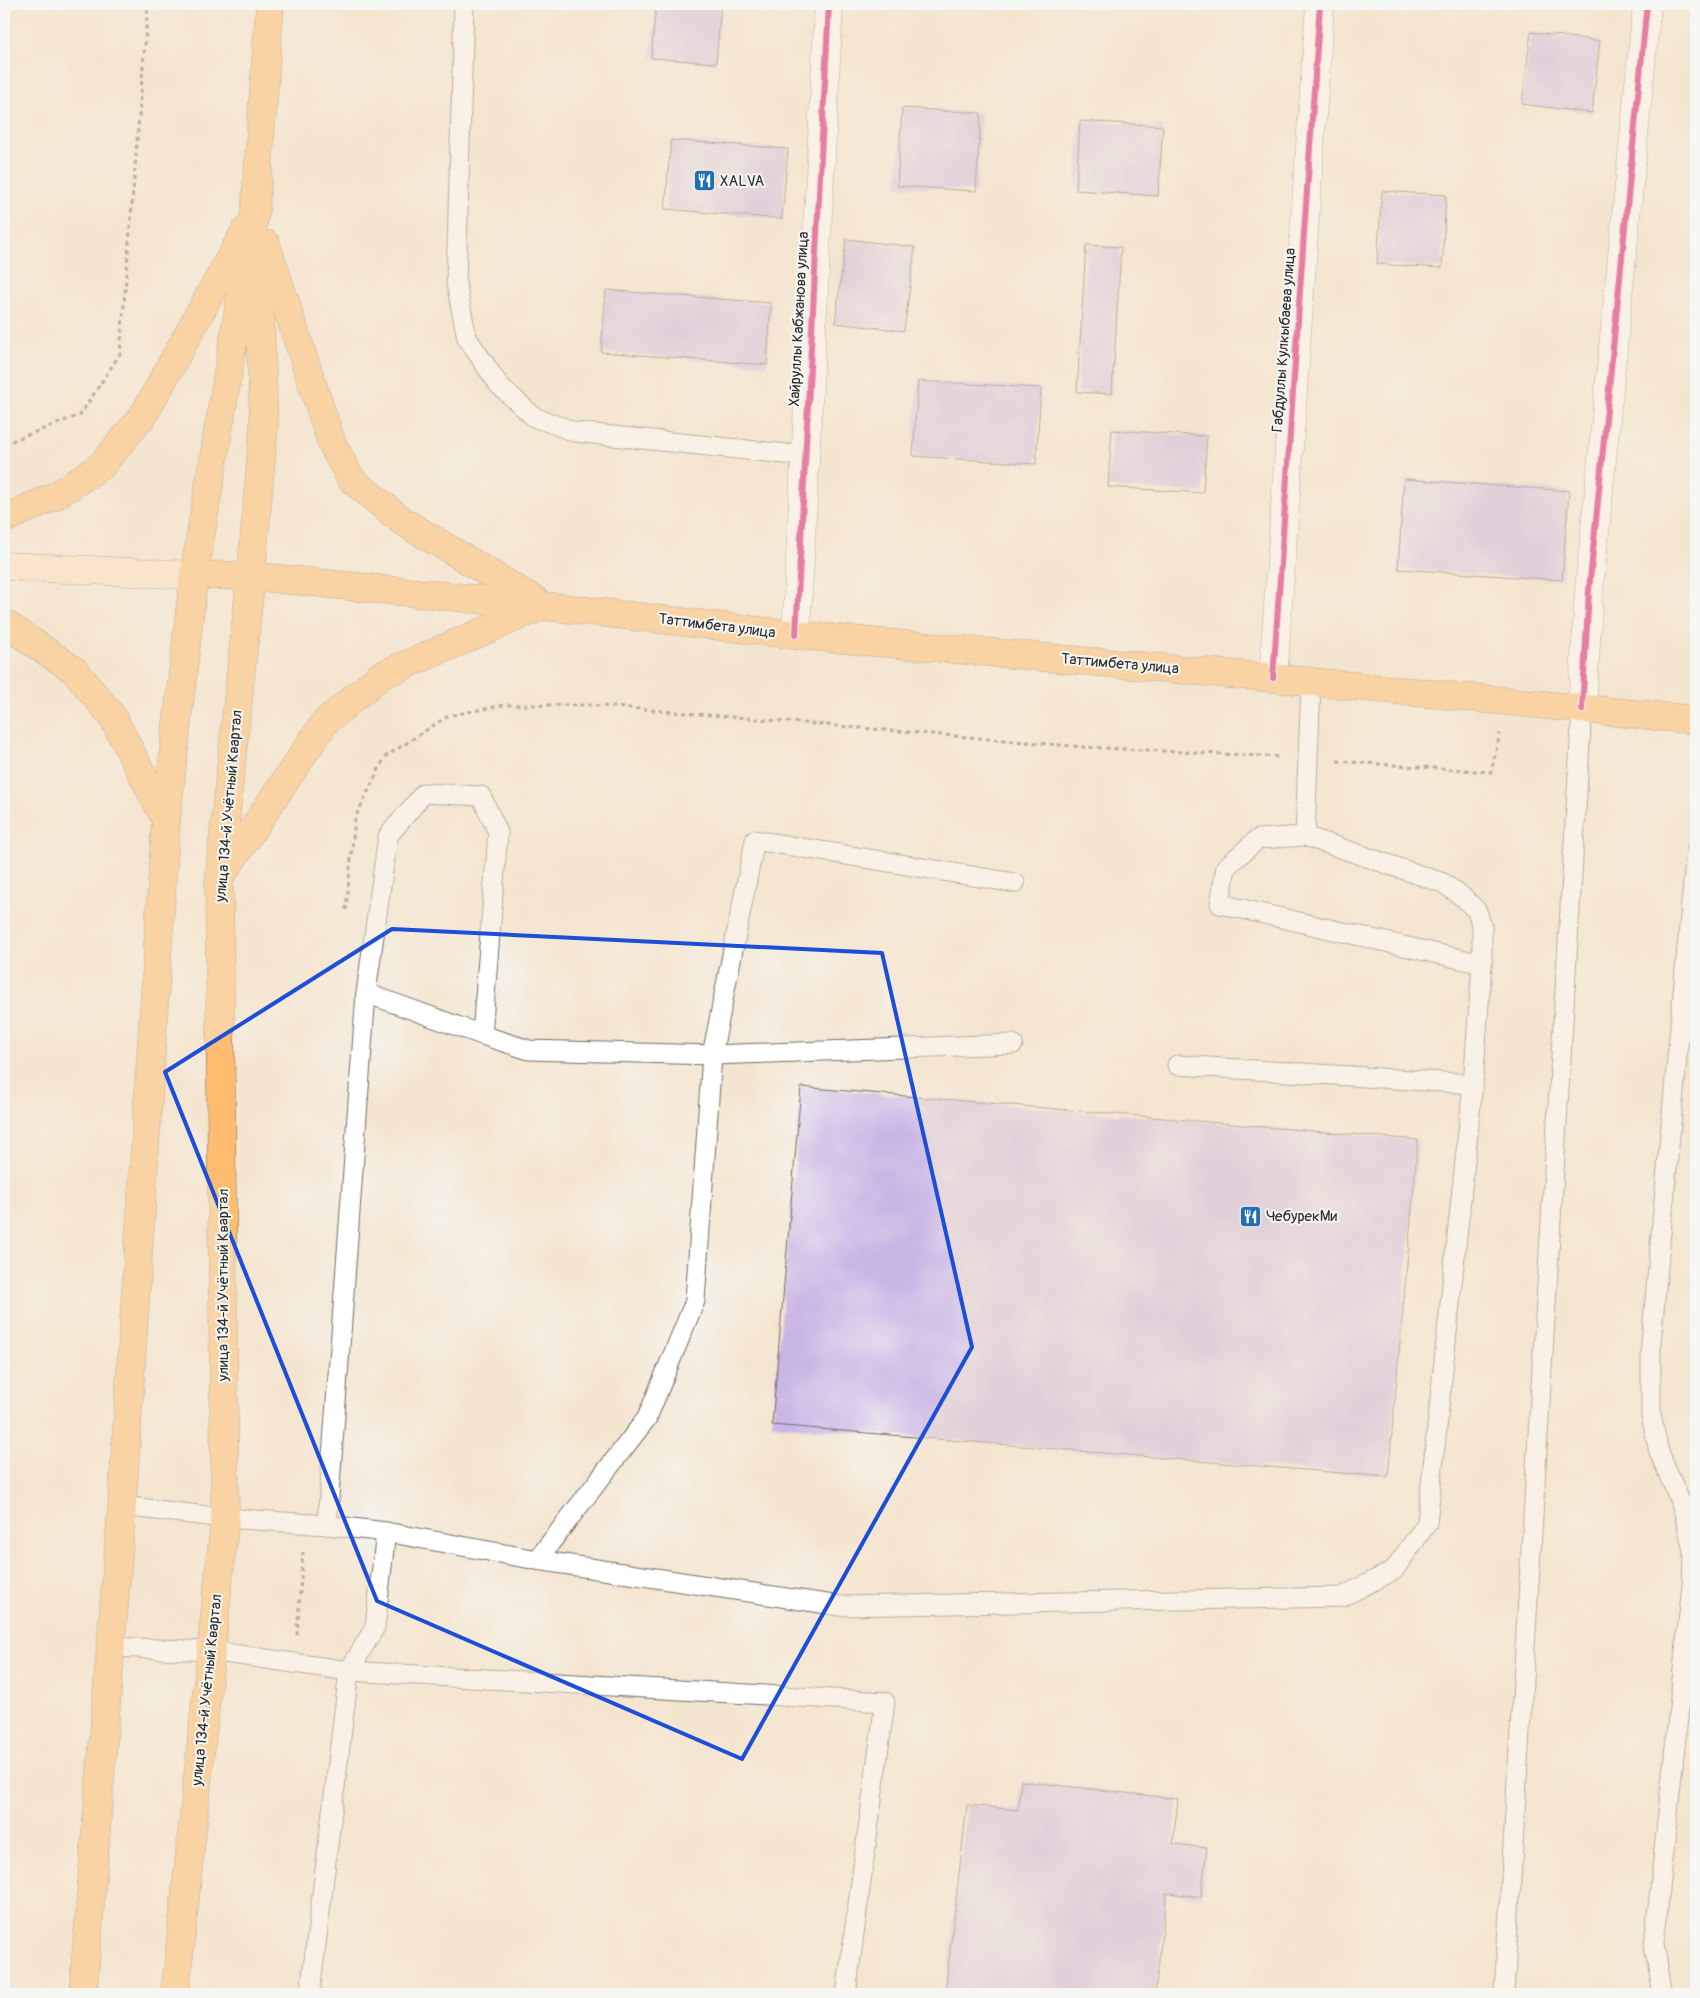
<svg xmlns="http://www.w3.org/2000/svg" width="1700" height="1998" viewBox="0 0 1700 1998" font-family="Pangolin,sans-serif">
	<rect width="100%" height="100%" fill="#f6f6f2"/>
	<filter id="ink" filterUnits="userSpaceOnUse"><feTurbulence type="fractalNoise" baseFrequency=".02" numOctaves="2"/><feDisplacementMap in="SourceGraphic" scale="10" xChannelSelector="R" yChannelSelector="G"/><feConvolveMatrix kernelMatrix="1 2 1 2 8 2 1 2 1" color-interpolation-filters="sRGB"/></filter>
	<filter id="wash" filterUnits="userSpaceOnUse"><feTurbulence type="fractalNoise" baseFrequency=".0096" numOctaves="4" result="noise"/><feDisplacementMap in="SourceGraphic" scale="20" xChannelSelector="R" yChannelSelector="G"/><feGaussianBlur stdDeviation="1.12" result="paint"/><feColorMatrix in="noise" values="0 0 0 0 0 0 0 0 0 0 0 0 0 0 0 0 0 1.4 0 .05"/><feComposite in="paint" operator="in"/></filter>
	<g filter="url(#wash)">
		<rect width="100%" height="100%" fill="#f4e5d0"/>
		<g id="blocks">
			<g fill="#cab6e5">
				<path d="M656,4H721L716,63L651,58Z"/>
				<path d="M1531,32L1600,41L1592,113L1522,104Z"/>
				<path d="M902,108L981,113L976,191L897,186Z"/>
				<path d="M1080,121L1163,126L1158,196L1076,190Z"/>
				<path d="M671,140L788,149L782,219L665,209Z"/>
				<path d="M1382,191L1446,195L1442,268L1377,264Z"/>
				<path d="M846,239L915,247L904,331L835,323Z"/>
				<path d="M1086,245L1121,247L1112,394L1077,392Z"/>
				<path d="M606,290L771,303L767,365L601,352Z"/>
				<path d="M918,381L1041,388L1036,464L913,456Z"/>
				<path d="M1112,430L1207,436L1203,493L1108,487Z"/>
				<path d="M1404,479L1569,491L1562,580L1398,569Z"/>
				<path d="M801,1087L1418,1140L1388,1477L772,1425Z"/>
				<path d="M1021,1781L1178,1799L1173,1844L1207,1848L1201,1897L1167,1893L1155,1994H945L967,1805L1018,1810Z"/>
			</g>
		</g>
	</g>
	<g filter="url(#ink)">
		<use href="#blocks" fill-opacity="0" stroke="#716c65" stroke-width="1"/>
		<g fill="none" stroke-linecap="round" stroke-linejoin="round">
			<defs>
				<g id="lane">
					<path d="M464,4L456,283L467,338L499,385L534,417L575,432L805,456"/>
					<path d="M1305,836L1258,839L1226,867L1220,904L1482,964"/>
					<path d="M366,993L388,836L424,793L481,796L498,832L482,1035"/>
					<path d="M1177,1065L1473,1084"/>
					<path d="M122,1506L225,1518L327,1525L386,1532L537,1560L840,1606L1342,1597L1394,1570L1427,1523L1473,1084L1482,964V927L1477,911L1464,898L1443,883L1305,836L1311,682"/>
					<path d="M327,1525L366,993L482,1035L529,1050L712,1055L1013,1044"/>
					<path d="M537,1560L647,1418L695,1301L712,1055L755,840L1015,883"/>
					<path d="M111,1647L211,1651L349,1671L885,1702L846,1994"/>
					<path d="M310,1994L349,1671L375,1627L386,1532"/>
					<path d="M1504,1994L1582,710"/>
					<path d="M1663,1994L1654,1945L1692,1585L1693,1551L1683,1508L1659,1452L1651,1415V1343L1696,850"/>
				</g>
				<g id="street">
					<path d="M796,635L829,4"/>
					<path d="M1273,678L1320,4"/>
					<path d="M1582,710L1589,591L1647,4"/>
				</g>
				<path id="secondary" d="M4,566L194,575"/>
				<g id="primary">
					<path d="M266,244L332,444L351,479L402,521L536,601"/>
					<path d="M4,519L57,495L102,465L143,416L245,231"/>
					<path d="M194,575L251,576L544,606L796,635L1273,678L1696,720"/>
					<path d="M4,623L75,671L112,716L166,820"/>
					<path d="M221,876L325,722L380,676L542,606"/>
					<path d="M83,1994L122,1506L166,820L194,575L255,212L270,4"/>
					<path d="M175,1994L225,1518L219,879L251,576L264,425L258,268"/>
				</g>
			</defs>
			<use href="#lane" stroke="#716c65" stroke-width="21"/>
			<use href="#street" stroke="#716c65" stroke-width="29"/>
			<use href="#secondary" stroke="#716c65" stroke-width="29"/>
			<use href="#primary" stroke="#716c65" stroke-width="29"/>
			<g stroke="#716c65" stroke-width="3" stroke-dasharray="4 4" stroke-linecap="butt">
				<path d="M4,444L80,415L120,354L148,4"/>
				<path d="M1337,761L1491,772L1500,733"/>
				<path d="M346,910L355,818L385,757L448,716L504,705H592L1084,747L1281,757"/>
				<path d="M297,1635L303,1552"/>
			</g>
			<use href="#lane" stroke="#fff" stroke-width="19"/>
			<use href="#street" stroke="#fff" stroke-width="28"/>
			<use href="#secondary" stroke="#ffe4c6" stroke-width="28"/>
			<use href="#primary" stroke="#febc70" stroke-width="28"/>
			<defs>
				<g id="cycleway">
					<path d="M796,635L829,4"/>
					<path d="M1273,678L1320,4"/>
					<path d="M1582,710L1589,591L1647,4"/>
				</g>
			</defs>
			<use href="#cycleway" stroke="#f6f6f2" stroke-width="9"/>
			<use href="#cycleway" stroke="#d6006c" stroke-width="6"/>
		</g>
	</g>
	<path d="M0 0H1700V1998H0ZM392,929L882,953L972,1347L742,1759L377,1601L165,1072Z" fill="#f4e5d0" fill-opacity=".55" fill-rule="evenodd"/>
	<path fill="none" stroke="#1d4ed8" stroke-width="4" stroke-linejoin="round" d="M392,929L882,953L972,1347L742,1759L377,1601L165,1072Z"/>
	<defs>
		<symbol id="restaurant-square" viewBox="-11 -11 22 22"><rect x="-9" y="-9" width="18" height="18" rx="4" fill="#1f6fb2" stroke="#f6f6f2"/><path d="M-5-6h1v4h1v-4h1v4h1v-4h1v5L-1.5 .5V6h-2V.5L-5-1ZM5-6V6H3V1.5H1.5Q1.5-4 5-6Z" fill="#fff"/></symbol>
	</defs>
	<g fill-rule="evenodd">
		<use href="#restaurant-square" x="692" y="168" width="25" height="25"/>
		<use href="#restaurant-square" x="1238" y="1204" width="25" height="25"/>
	</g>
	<g text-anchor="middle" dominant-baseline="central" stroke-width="4" stroke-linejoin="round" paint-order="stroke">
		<g font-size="15" fill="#2b2b2b" stroke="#f6f6f2" text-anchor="start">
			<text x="720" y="181">XALVA</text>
			<text x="1266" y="1216">ЧебурекМи</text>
		</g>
		<g font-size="15" fill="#2b2b2b" stroke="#f6f6f2">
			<text transform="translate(799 319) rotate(-87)">Хайруллы Кабжанова улица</text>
			<text transform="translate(1284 340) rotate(-86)">Габдуллы Кулкыбаева улица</text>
			<text transform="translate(717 626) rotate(7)">Таттимбета улица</text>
			<text transform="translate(1120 664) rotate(5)">Таттимбета улица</text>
			<text transform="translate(229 806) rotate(-85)">улица 134-й Учётный Квартал</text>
			<text transform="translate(223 1285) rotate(-90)">улица 134-й Учётный Квартал</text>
			<text transform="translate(207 1690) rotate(-84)">улица 134-й Учётный Квартал</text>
		</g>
	</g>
	<rect width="1700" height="1998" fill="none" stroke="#f6f6f2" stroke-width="20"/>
</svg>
